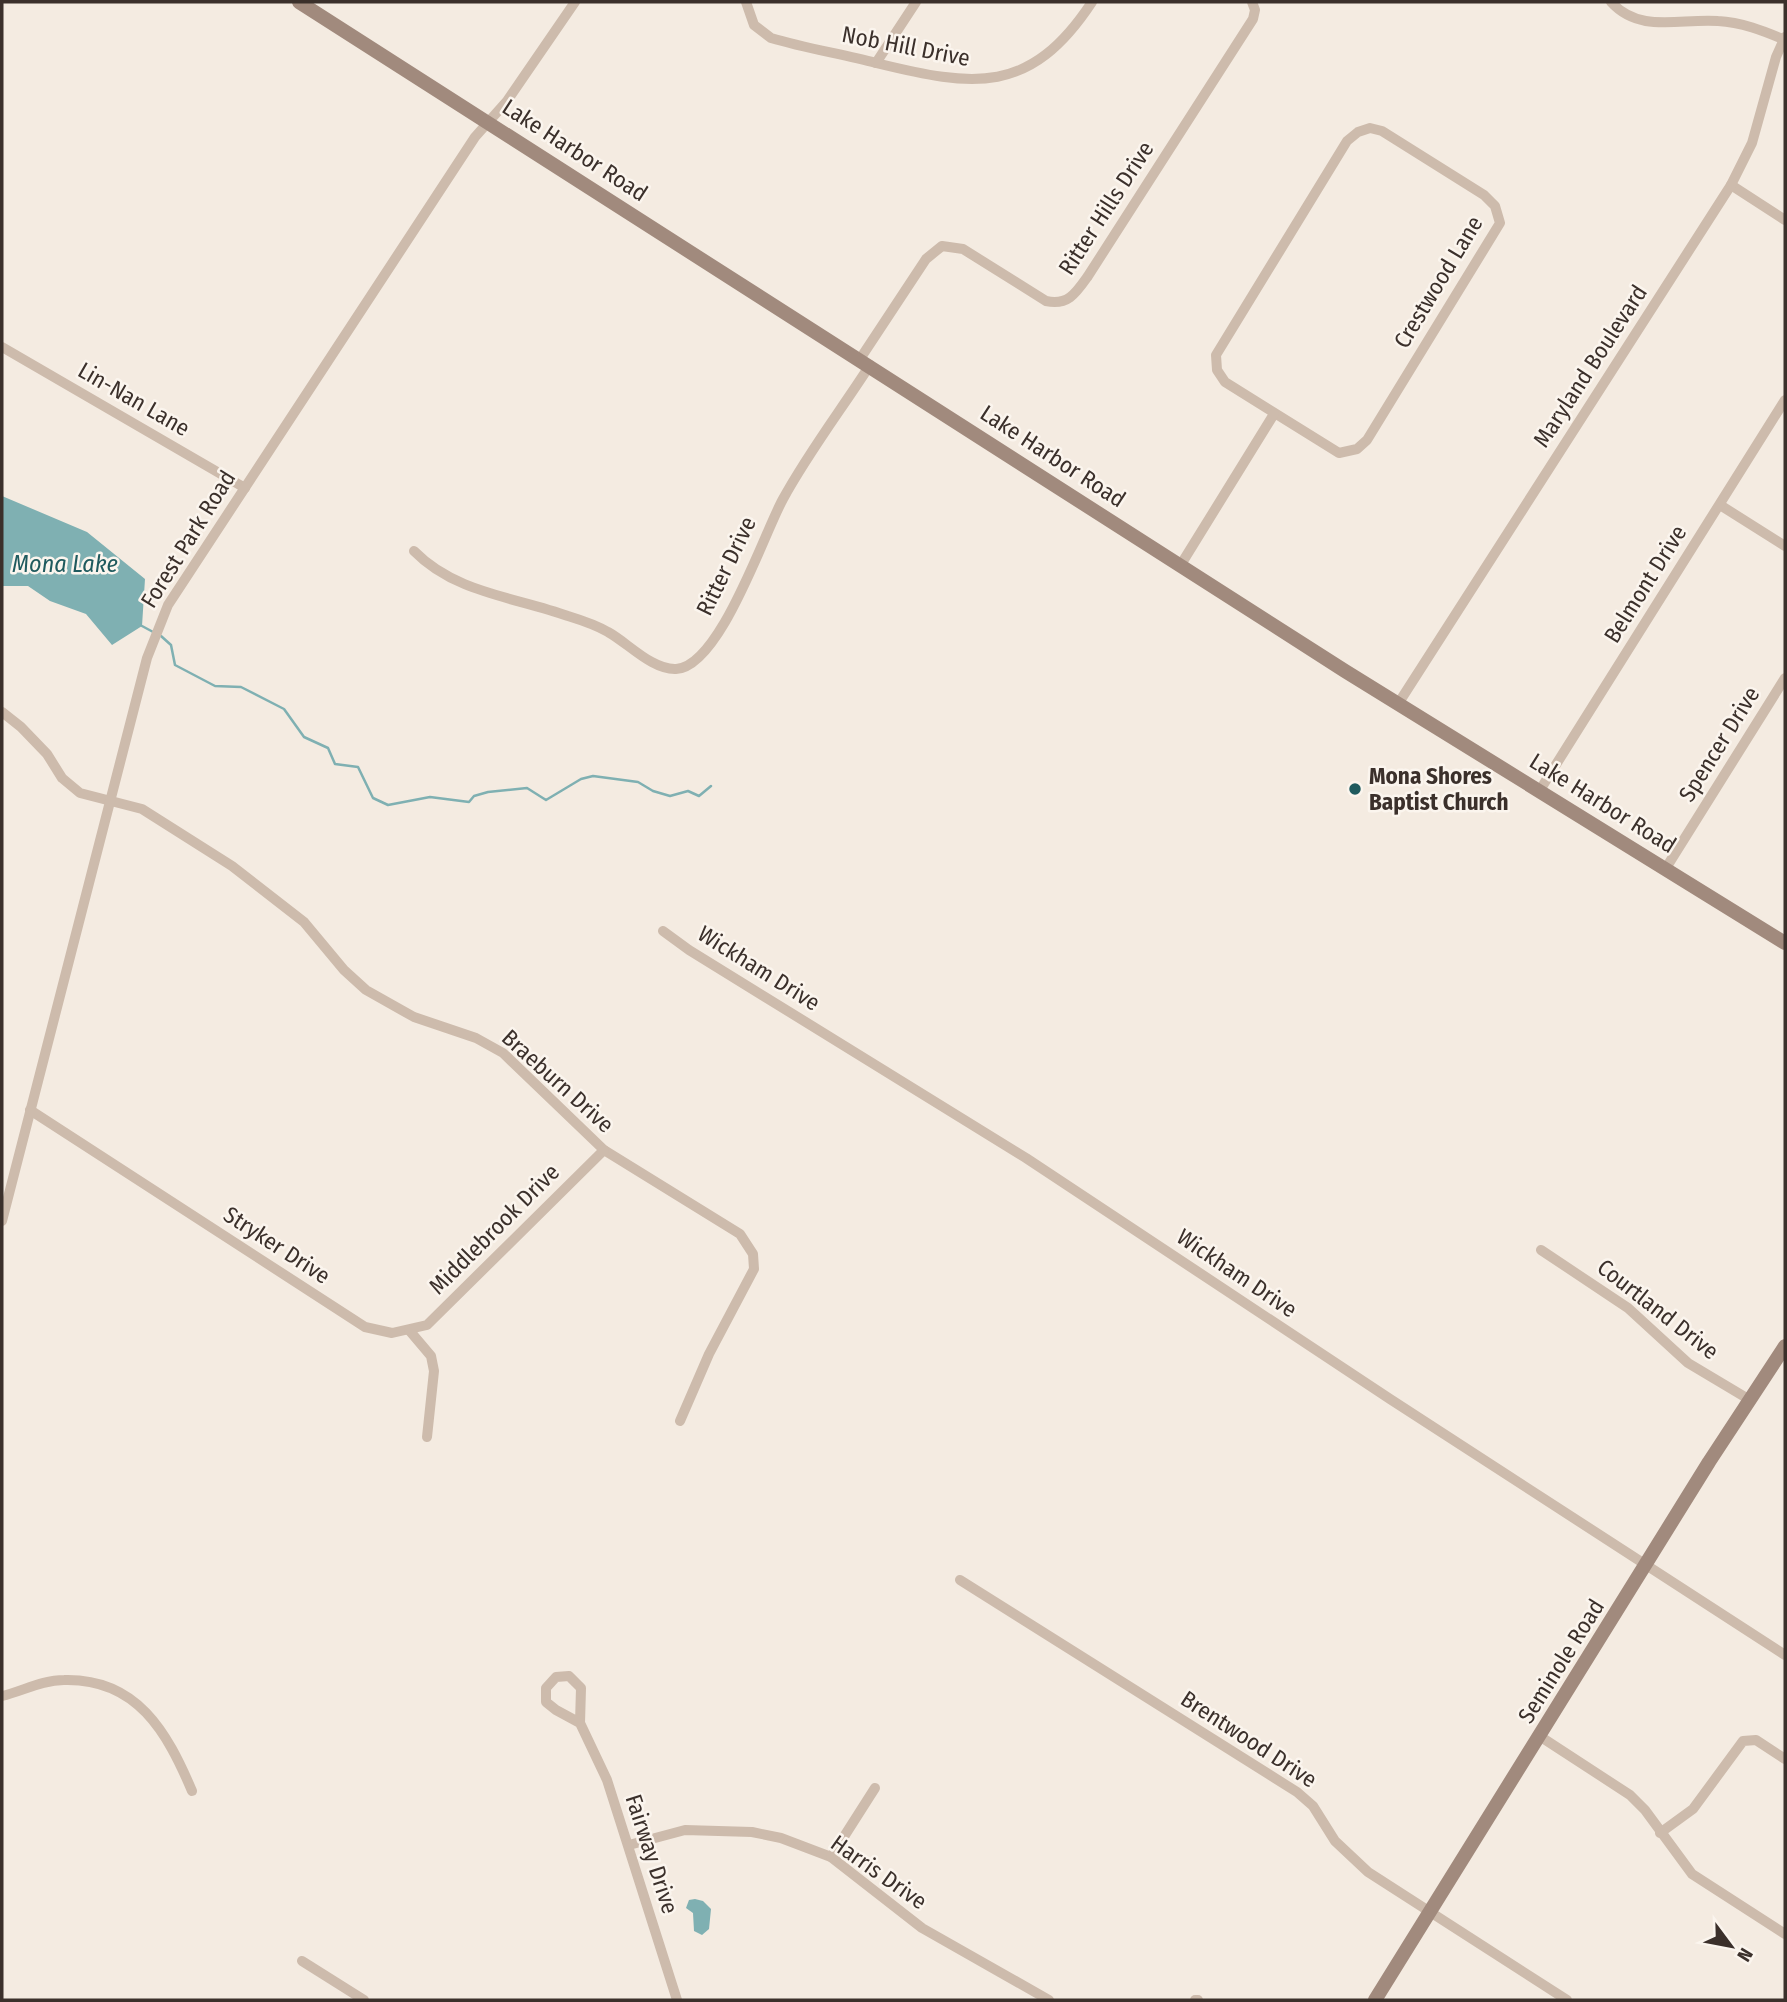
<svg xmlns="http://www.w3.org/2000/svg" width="1787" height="2002" viewBox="0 0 1787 2002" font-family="'Fira Sans Condensed',sans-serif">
	<rect width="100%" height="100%" fill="#f4ebe1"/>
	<g fill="#7fb0b2">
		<path d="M2,496L87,532L145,579L142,626L112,645L86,614L50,601L28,586H2Z"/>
		<path d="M695,1899L703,1901L711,1909L709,1929L702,1935L694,1931L693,1913L686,1908L689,1900Z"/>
	</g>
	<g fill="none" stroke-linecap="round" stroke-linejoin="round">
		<g stroke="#7fb0b2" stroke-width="2.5">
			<path d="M142,626L155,633"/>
			<path d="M161,636L171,645L175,665L215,686L241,687L284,709L304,737L328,748L335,764L358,767L373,798L388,805L430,797L469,802L474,796L488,792L527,788L546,800L581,779L593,776L638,782L653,791L670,796L688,791L699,796L711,786"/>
		</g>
		<g stroke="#cdbbac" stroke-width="10">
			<path d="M746,2L754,25L771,38C805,48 841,54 876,63C974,87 1030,96 1092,2"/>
			<path d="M1611,2C1640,34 1680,18 1718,21C1741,22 1764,31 1785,40"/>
			<path d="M876,63L916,2"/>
			<path d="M1370,128L1382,131L1484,195L1495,206L1500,223L1367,440L1357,449L1339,453L1225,382L1217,370L1216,355L1347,141L1358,132Z"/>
			<path d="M1731,185L1785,220"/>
			<path d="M2,347L245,488"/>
			<path d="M860,359L926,259L942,246L963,249L1046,301C1068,306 1076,293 1088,276L1253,19L1255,10L1252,2"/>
			<path d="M1720,505L1785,546"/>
			<path d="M414,551C455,593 515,597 568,616C581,620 596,625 608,632C628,643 652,670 676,669C720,667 764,533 783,499C808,453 841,410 870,365"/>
			<path d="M1180,566L1274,414"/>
			<path d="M1398,704L1731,185L1752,143L1776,57L1785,37"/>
			<path d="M2,712L21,727L47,754L62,778L80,793L142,809L232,866L304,922L344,970L366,990L414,1017L476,1038L503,1053L604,1150L740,1234L753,1254L754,1269L709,1354L680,1421"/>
			<path d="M1540,790L1785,400"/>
			<path d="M1666,868L1785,678"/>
			<path d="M663,931L689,950L1026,1158L1390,1399L1785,1655"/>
			<path d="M30,1110L365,1327L392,1333L427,1325L604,1150"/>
			<path d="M2,1221L147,658L168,605L475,137L507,101L575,2"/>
			<path d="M1541,1250L1628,1308L1688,1363L1750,1400"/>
			<path d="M409,1330L431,1356L434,1371L427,1437"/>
			<path d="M960,1580L1297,1792L1313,1806L1335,1841L1368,1872L1567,2000"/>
			<path d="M2,1696C23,1691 42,1680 64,1680C137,1678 167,1732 192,1791"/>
			<path d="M580,1723L556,1710L546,1702V1688L556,1677L569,1676L581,1688L580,1723L607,1780L677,2000"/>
			<path d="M1541,1737L1630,1795L1645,1810L1692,1874L1785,1934"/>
			<path d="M1660,1833L1693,1809L1743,1741L1756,1740L1785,1759"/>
			<path d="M629,1845L685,1830L752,1832L781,1838L831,1857L922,1928L1049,2000"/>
			<path d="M831,1857L875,1788"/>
			<path d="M302,1961L364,2000"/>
			<path d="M1195,2000H1198"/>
		</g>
		<g stroke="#a18a7d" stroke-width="14">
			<path d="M299,2L1345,671L1785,943"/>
			<path d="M1375,2000L1709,1462L1785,1346"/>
		</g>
	</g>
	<circle fill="#1f5a5e" stroke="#fbf5ee" stroke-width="2.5" cx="1355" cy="789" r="7"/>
	<g text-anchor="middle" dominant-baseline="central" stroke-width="5" stroke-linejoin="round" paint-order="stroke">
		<g font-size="23" fill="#3b302b" stroke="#fbf5ee">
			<text transform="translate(906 46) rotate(11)">Nob Hill Drive</text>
			<text transform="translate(575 150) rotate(33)">Lake Harbor Road</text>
			<text transform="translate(1106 208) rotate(-57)">Ritter Hills Drive</text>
			<text transform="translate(1438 282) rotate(-59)">Crestwood Lane</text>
			<text transform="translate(1590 366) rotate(-57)">Maryland Boulevard</text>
			<text transform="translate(134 399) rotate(30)">Lin-Nan Lane</text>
			<text transform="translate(1053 456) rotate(33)">Lake Harbor Road</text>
			<text transform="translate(188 539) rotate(-58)">Forest Park Road</text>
			<text transform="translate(726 566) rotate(-64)">Ritter Drive</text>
			<text transform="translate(1645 584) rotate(-58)">Belmont Drive</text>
			<text transform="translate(1719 744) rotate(-58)">Spencer Drive</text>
			<text transform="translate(1603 803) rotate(32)">Lake Harbor Road</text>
			<text transform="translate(759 968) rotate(32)">Wickham Drive</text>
			<text transform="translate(558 1081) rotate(42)">Braeburn Drive</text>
			<text transform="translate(494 1229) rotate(-45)">Middlebrook Drive</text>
			<text transform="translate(277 1245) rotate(33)">Stryker Drive</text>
			<text transform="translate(1237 1273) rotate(34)">Wickham Drive</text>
			<text transform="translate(1658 1309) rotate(38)">Courtland Drive</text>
			<text transform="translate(1561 1661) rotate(-58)">Seminole Road</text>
			<text transform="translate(1249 1739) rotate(33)">Brentwood Drive</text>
			<text transform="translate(652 1854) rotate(72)">Fairway Drive</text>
			<text transform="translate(879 1872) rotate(35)">Harris Drive</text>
		</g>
		<g font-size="23" font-weight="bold" fill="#3b302b" stroke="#fbf5ee" text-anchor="start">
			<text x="1369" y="776">Mona Shores<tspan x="1369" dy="26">Baptist Church</tspan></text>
		</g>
		<g font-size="24" font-style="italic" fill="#1f5a5e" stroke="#fbf5ee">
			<text x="65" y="564">Mona Lake</text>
		</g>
	</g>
	<rect width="1787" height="2002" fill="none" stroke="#3b302b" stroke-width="7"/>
	<g transform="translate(1731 1946) rotate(122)" stroke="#fbf5ee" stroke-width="5" paint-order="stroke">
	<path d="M0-5L12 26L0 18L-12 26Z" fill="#3b302b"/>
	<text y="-10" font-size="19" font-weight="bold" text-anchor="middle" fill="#3b302b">N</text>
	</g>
</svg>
